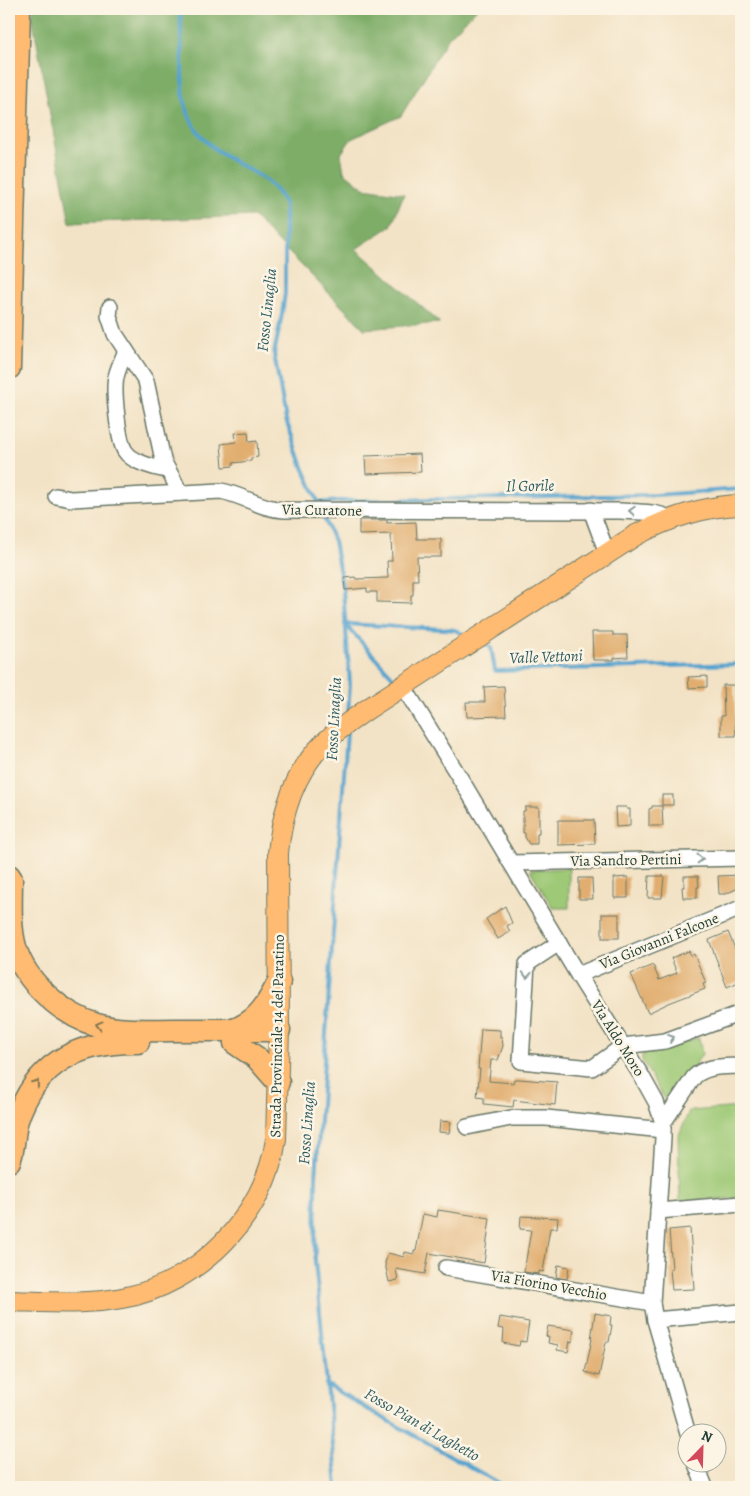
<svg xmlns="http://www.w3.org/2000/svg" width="750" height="1496" viewBox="0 0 750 1496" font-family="Alegreya,serif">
	<rect width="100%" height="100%" fill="#fcf5e5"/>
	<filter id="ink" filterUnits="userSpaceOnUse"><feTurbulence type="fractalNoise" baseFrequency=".02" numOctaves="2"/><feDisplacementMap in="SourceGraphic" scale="10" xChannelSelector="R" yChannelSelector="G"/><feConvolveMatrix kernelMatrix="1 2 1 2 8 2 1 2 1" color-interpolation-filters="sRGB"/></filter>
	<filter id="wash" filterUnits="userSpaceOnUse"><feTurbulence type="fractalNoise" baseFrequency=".0096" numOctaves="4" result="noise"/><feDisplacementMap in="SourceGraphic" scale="20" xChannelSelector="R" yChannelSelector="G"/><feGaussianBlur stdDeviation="1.12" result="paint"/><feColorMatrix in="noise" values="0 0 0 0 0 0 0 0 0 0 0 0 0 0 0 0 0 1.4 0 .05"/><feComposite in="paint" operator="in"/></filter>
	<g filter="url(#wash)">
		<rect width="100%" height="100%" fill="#f3e3c6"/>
		<g fill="#9ec976" stroke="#5e8355">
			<path d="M569,868V908H553L530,870Z"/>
			<path d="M699,1038L702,1054L672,1100L669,1101L664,1099L642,1060V1055L646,1052Z"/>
			<path d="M741,1107V1113L734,1121L741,1169V1198L680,1201L678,1137L689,1111Z"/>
		</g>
		<path fill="#7ead67" stroke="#4e754e" d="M33,9H477L448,38L401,116L351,139L341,154L344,172L364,188L404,194L391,226L356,249L440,323L364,329L253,216L70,223L32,16Z"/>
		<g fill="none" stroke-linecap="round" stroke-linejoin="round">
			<g stroke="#55a3ce" stroke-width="4">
				<path d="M180,9C181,24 181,40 182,55C182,88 181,116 206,141C215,150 226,157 237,163C258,175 275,182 285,205V293L282,314L274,354L286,420L303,467L320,506"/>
				<path d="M318,503L340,501L655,495L741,489"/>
				<path d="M323,515L334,541L343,590L350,683L348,715"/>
				<path d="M345,624L445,629L455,630L467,636"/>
				<path d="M345,624L394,678"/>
				<path d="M482,643L491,647L495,671L741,664"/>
				<path d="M326,1384L369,1410L506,1487"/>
				<path d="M337,1487L315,1261L316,1177L347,732"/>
			</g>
		</g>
		<g id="blocks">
			<g fill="#e1ae6f">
				<path d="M248,432L249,442L257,441L258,457L251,458V461L233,463V466L223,467L221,444L236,442L235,433Z"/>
				<path d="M420,454L421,472L366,474L365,456Z"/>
				<path d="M359,520H387V523L416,522L417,539H441V557H417L418,580H413V595H411V603L377,602V592H367V588L345,590L344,578L355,577L356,579L388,578L387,561H392L391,534L359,535Z"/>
				<path d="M592,632H613V635H627L628,657L614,658V660H593Z"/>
				<path d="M707,676V687L689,688L688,677Z"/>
				<path d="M723,685H734L736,736H721V716H724Z"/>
				<path d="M504,686L506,716L467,717L466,702H485L484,687Z"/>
				<rect x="662" y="795" width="11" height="10"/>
				<path d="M652,806H662L663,826H649V809L652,808Z"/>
				<path d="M525,807H539V833H537V844H529L525,837V833H523V811H525Z"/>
				<path d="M615,807H626L627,809H630V826L616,827Z"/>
				<path d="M558,820H594L595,844L558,845Z"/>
				<path d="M741,875V887L725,894H719L718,876Z"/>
				<path d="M649,876H664L662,898H648Z"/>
				<path d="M684,876H698L699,887H697V898H683L682,887H684Z"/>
				<path d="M628,877V898H614V878Z"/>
				<path d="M579,878H592L593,899H579Z"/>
				<path d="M505,906L512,923L507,926L510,932L498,939L486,919Z"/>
				<rect x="602" y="914" width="17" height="24"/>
				<path d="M728,932L741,963V981L727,987L709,940Z"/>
				<path d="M689,951L691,956L694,954L706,983L703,984L705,989L669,1003L648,1013L631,974L653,965L659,980L677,973L671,958Z"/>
				<path d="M481,1029L500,1030V1037H502L503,1046L498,1060H491L489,1081L513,1083L514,1079H519L557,1082L555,1105L514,1100L513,1107L484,1104V1098L477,1097L480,1069H478Z"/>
				<path d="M440,1121L451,1122L449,1133L439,1132Z"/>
				<path d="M438,1210L490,1218L484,1263L429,1253L425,1274L396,1269L398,1280L389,1282L385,1263L388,1253L404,1257L405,1252L414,1254V1251H416L423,1214L437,1217Z"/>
				<path d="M521,1216L558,1218L557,1228H550L543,1272L539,1271V1274L524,1272L531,1230L520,1229Z"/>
				<path d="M690,1228L694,1289L672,1290L670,1269H672L669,1230Z"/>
				<path d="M558,1265L569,1267L567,1279L556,1277Z"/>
				<path d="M595,1313L611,1316L610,1325H612L609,1342H606L599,1376L585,1372L592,1339H591Z"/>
				<path d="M500,1317L529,1322L526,1342L520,1341L519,1346L503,1343L504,1329L498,1328Z"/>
				<path d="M548,1326L574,1330L572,1342L570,1341L568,1352L557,1350L558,1345L548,1343L549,1337L546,1336Z"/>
			</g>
		</g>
	</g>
	<g filter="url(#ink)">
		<use href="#blocks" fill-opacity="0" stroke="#697767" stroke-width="1"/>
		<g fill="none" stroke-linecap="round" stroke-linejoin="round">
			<defs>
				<g id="minor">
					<path d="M110,307L109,316L115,334L146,381L163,460C168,472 176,481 179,493"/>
					<path d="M126,351C122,360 118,368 116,377C113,390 118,440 125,451C132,462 154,468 167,470"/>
					<path d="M56,496L71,499L221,491C243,495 261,509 284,510L620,511C638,512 655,511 672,519"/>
					<path d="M591,510L607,553"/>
					<path d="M403,686L460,778L578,975L641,1075L656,1102L663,1123V1138L652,1303L655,1320L688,1434"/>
					<path d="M511,863L741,858"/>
					<path d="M559,943L527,964L521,1061L592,1068L623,1046L665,1041L741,1013"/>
					<path d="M578,975L741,908"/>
					<path d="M663,1123L694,1077C706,1065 725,1067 741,1066"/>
					<path d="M467,1127L511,1118H546L663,1130"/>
					<path d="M658,1211L741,1204"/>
					<path d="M446,1268L652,1303"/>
					<path d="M655,1320L741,1312"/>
					<path d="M696,1464L705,1487"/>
				</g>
				<path id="major" d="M9,1301C47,1302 85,1305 122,1298C198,1285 266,1215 276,1139L279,1030L278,853C282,813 294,773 323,744C337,730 353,719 369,708L636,535C669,518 704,506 741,505"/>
				<g id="highway">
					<path d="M9,368L19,9"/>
					<path d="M9,876L11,879C11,901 9,925 15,947C25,982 62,1015 97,1025C121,1032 148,1030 173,1030C208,1030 243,1030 279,1030"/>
					<path d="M235,1030C240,1027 245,1025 249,1022C263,1013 271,997 279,982"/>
					<path d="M235,1043L257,1058L278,1082"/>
					<path d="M9,1161C14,1152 13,1132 17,1120C36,1062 80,1041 138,1042"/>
				</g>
			</defs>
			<use href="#minor" stroke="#697767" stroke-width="18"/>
			<use href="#major" stroke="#697767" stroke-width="22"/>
			<use href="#highway" stroke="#697767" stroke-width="25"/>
			<use href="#minor" stroke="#fff" stroke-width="15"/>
			<use href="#major" stroke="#ffbb71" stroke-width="20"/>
			<use href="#highway" stroke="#ffbb71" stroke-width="22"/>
		</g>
		<defs><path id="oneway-chevron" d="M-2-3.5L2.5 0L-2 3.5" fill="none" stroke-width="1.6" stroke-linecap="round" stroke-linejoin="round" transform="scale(1.25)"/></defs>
		<g stroke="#8f9e9a">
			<use href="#oneway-chevron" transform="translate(632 511) rotate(-177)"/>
			<use href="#oneway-chevron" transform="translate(700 859) rotate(-1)"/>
			<use href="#oneway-chevron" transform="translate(527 975) rotate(94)"/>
			<use href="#oneway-chevron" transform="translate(671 1038) rotate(-18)"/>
		</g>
		<g stroke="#84764f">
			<use href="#oneway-chevron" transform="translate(99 1025) rotate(-165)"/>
			<use href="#oneway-chevron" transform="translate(36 1083) rotate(-52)"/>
		</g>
	</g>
	<g text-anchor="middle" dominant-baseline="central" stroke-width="5" stroke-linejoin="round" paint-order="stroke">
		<g font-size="15" fill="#1f3d34" stroke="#fcf5e5">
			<text transform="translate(322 510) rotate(1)">Via Curatone</text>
			<text transform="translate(626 860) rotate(-1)">Via Sandro Pertini</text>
			<text transform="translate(659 941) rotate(-22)">Via Giovanni Falcone</text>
			<text transform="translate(277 1036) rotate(-89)">Strada Provinciale 14 del Paratino</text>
			<text transform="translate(618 1038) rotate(58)">Via Aldo Moro</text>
			<text transform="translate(549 1285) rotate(10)">Via Fiorino Vecchio</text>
		</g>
		<g font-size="16" font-style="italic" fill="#2f5c62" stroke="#fcf5e5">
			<text transform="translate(267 310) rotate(-84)">Fosso Linaglia</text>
			<text transform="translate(530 486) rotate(-1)">Il Gorile</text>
			<text transform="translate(546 657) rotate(-2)">Valle Vettoni</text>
			<text transform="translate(334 719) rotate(-87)">Fosso Linaglia</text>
			<text transform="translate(307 1123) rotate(-86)">Fosso Linaglia</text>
			<text transform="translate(422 1425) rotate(30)">Fosso Pian di Laghetto</text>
		</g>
	</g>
	<rect width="750" height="1496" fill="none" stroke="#fcf5e5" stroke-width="30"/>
	<g transform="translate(702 1448) rotate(23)"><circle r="24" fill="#fcf5e5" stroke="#a4ab9e"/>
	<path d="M0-4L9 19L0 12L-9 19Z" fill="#d1495b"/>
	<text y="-8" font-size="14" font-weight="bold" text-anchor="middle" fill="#1f3d34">N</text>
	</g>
</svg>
